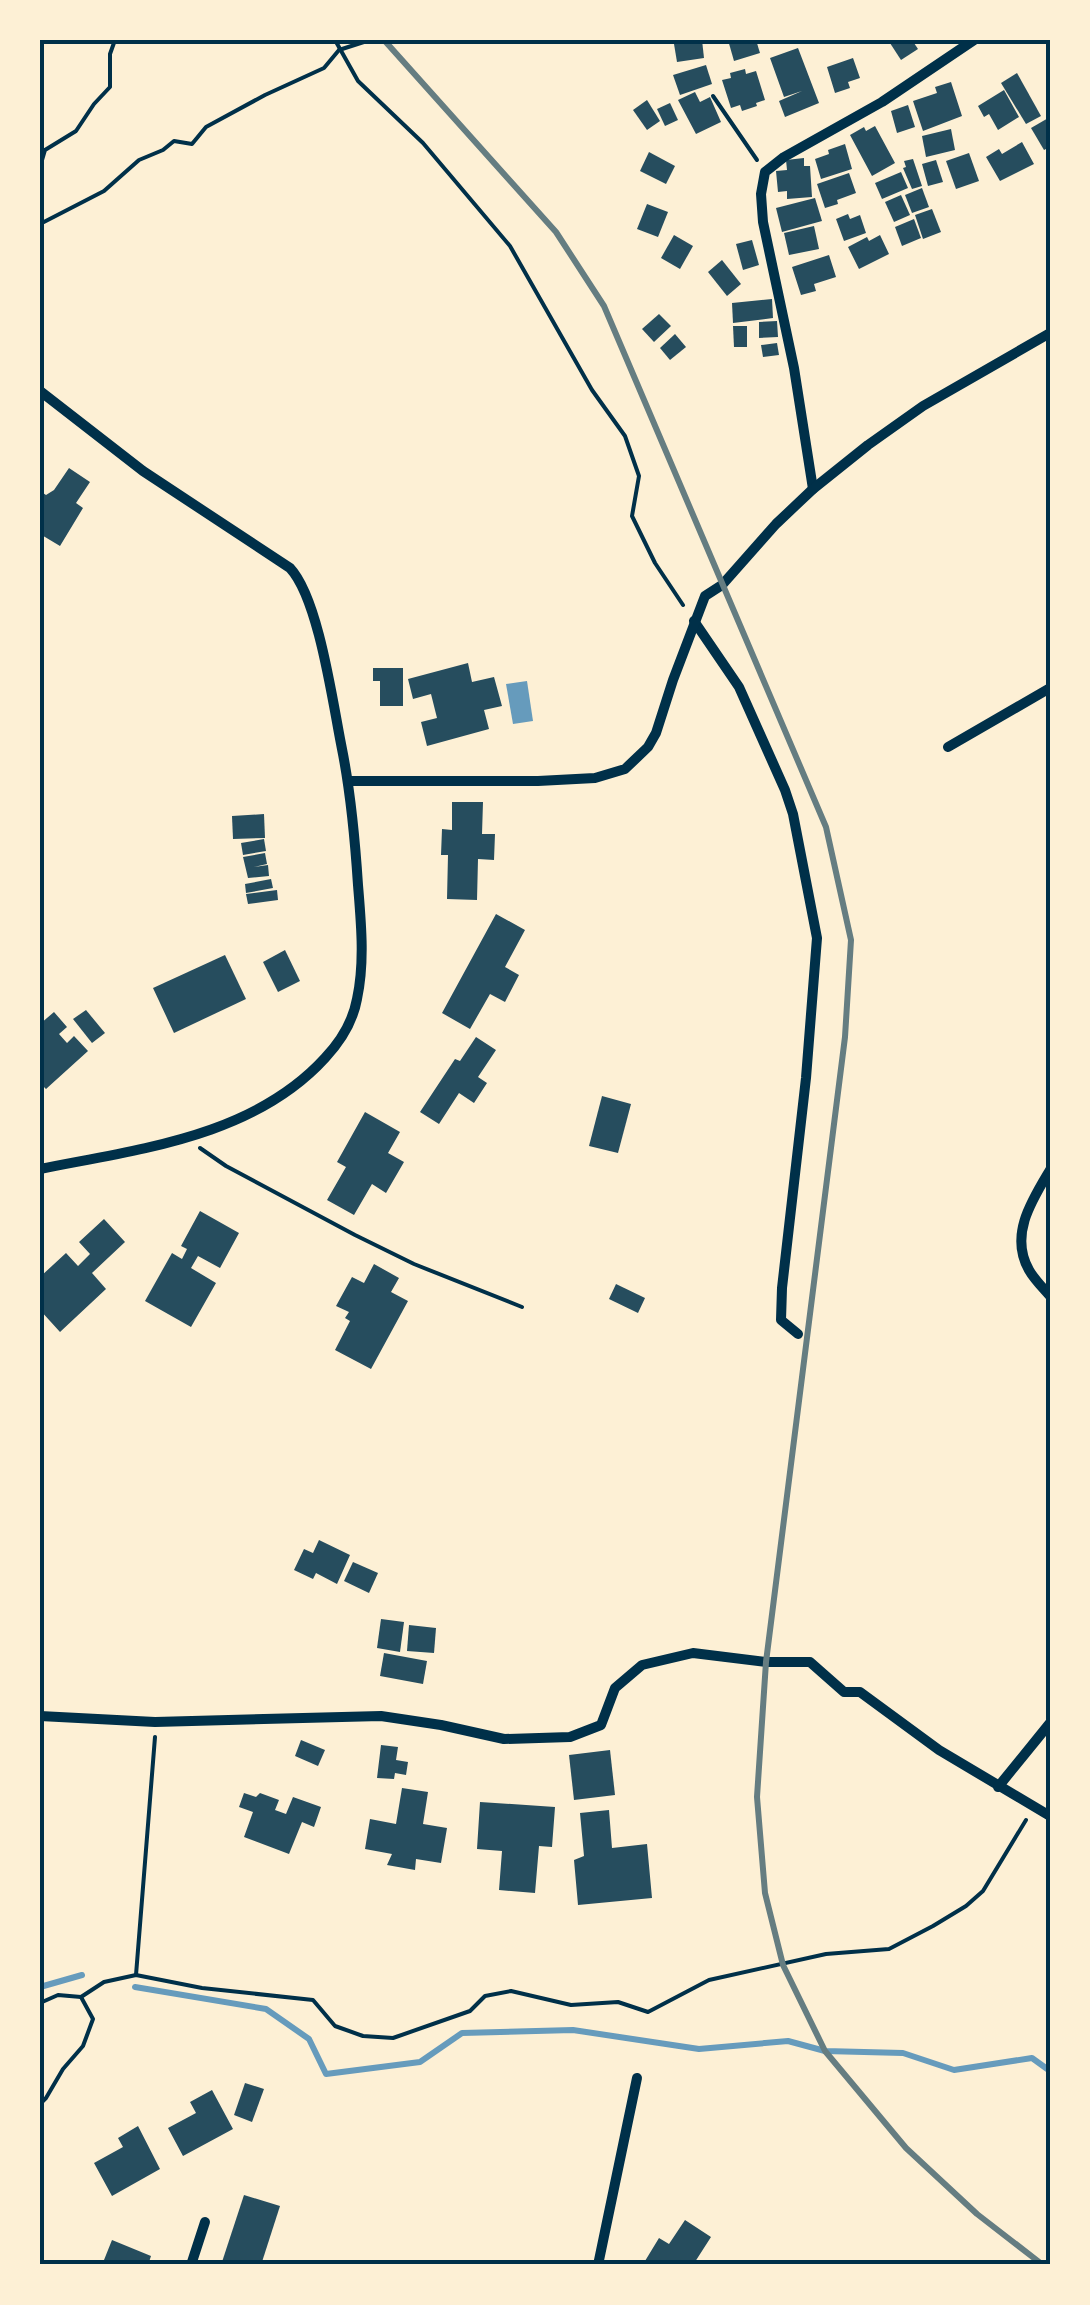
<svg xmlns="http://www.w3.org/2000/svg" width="1090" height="2305" viewBox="0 0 1090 2305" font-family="'Source Sans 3',sans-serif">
	<rect width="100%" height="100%" fill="#fdf0d5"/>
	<path fill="#669bbc" d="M527,681L533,721L513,724L506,684Z"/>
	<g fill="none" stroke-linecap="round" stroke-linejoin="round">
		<g stroke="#669bbc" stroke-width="6">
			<path d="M40,1987L82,1975"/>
			<path d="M135,1987L266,2009L309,2039L326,2074L420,2062L462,2033L573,2030L699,2049L788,2041L825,2051L903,2053L954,2070L1032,2058L1050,2071"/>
		</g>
	</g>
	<g fill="#264d5e">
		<path d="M702,40L704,58L677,62L674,44Z"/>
		<path d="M728,40H756L760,53L734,61Z"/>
		<path d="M888,40H912L918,49L901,60Z"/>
		<path d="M798,48L819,103L785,117L779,101L802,91L784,97L770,58Z"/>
		<path d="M853,58L860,78L848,82L850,88L835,93L827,67Z"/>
		<path d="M706,65L712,84L680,95L673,75Z"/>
		<path d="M745,69L746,74L756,71L765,100L756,103L757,106L742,111L740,105L731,108L722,80L731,78L730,73Z"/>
		<path d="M1017,73L1041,116L1026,124L1001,83Z"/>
		<path d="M951,82L962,116L923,131L913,101L937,93L935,87Z"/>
		<path d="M1004,90L1019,117L998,130L989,114L984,117L978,106Z"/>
		<path d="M695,92L700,102L710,97L721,122L696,134L678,100Z"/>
		<path d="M647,100L660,121L647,130L633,110Z"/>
		<path d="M670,103L678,120L665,126L657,109Z"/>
		<path d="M908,105L915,127L897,133L891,111Z"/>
		<path d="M1050,117V147L1044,150L1031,128Z"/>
		<path d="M875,126L895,163L872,176L850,135L864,127L866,131Z"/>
		<path d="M951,129L955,150L926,157L922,136Z"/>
		<path d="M1022,142L1034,164L1000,181L986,157L999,149L1002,154Z"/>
		<path d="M845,144L852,169L821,179L815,159L829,154L828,150Z"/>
		<path d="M649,152L675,166L666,184L640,171Z"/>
		<path d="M969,153L979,181L956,189L946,161Z"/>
		<path d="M804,158V166H810L812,197L787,199V191L778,192L776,171L787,170L786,160Z"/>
		<path d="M913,159L922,186L912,189L903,168L906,167L904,161Z"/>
		<path d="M936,160L943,182L928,186L922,164Z"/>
		<path d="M901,172L908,188L882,199L875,183Z"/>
		<path d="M849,173L856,193L837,200L838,204L825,208L817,184Z"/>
		<path d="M922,188L929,207L912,213L905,195Z"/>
		<path d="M901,195L910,215L894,222L885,202Z"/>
		<path d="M815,198L822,221L782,232L776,208Z"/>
		<path d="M647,204L668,212L658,237L637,229Z"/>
		<path d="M932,209L941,232L923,239L915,215Z"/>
		<path d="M848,214L850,219L860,215L866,233L844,241L836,219Z"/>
		<path d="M914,219L921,238L902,246L895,227Z"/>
		<path d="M814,226L819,249L789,255L784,233Z"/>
		<path d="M674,235L693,246L680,269L661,258Z"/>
		<path d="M880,235L889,254L859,269L848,247L867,237L869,241Z"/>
		<path d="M752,240L759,265L743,270L736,244Z"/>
		<path d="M829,255L836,277L814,284L816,291L801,295L792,267Z"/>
		<path d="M722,260L741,284L727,296L708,272Z"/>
		<path d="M772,299L773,318L733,323L732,303Z"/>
		<path d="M659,314L671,326L654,342L642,329Z"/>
		<path d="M777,321L778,337L759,338V322Z"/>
		<path d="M733,326H747V347H734Z"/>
		<path d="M675,334L686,347L670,360L660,348Z"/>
		<path d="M777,343L779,355L763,357L761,345Z"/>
		<path d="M69,468L90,482L76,503L83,508L60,546L40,534V491L46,495L54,490Z"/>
		<path d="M468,663L472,682L494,677L502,706L484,710L489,729L427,746L421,722L437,718L431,694L413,699L408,679Z"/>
		<path d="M373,668H403V706H380V681H373Z"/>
		<path d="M452,802H483L482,834H495L494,860L478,859L477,900L447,899L448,855H441L442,829L452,830Z"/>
		<path d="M264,814L265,838L233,839L232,816Z"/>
		<path d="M264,839L266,851L243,855L241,843Z"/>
		<path d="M265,853L267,864L254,867L268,865L269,876L248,878L243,857Z"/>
		<path d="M271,879L273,888L246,893L245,884Z"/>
		<path d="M277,890L278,900L248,904L246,894Z"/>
		<path d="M496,914L525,930L505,967L519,975L505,1002L490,994L470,1029L442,1013Z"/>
		<path d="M285,950L300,981L278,992L263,962Z"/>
		<path d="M225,955L246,999L174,1033L153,988Z"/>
		<path d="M86,1010L105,1033L92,1043L73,1019Z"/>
		<path d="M54,1012L67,1027L59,1034L67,1043L74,1036L88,1051L46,1089L40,1083V1024Z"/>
		<path d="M476,1037L496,1050L478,1077L487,1083L474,1103L459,1093L439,1124L420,1112L455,1059L460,1061Z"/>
		<path d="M602,1096L631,1104L618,1153L589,1146Z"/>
		<path d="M365,1112L400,1132L388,1153L404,1162L386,1193L372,1184L354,1215L327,1200L346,1167L337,1162Z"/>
		<path d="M200,1211L239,1233L220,1268L198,1256L191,1268L216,1283L191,1327L145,1301L172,1253L182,1259L187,1249L181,1246Z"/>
		<path d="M104,1219L125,1242L92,1273L106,1289L60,1332L40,1310V1277L66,1253L78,1266L90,1254L79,1242Z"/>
		<path d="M374,1264L399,1278L391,1292L408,1301L371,1369L335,1350L350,1321L345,1318L349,1312L336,1306L352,1277L364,1283Z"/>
		<path d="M616,1284L645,1298L638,1313L609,1299Z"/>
		<path d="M319,1540L350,1555L337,1584L316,1573L313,1579L294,1570L304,1549L313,1553Z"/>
		<path d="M353,1562L378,1573L369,1593L344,1581Z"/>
		<path d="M381,1619L404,1622L400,1652L377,1648Z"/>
		<path d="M409,1625L436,1628L434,1653L407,1651Z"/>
		<path d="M384,1653L427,1661L423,1684L380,1676Z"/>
		<path d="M301,1740L325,1750L318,1766L295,1756Z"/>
		<path d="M381,1745L398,1747L396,1760L408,1762L406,1775L395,1773L394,1779L377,1778Z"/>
		<path d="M610,1750L615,1795L574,1800L569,1755Z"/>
		<path d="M402,1788L428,1792L423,1824L447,1828L441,1863L416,1859L415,1870L387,1865L392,1854L365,1849L370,1819L396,1824Z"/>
		<path d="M244,1793L256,1797L260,1793L279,1800L275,1810L286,1814L293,1797L321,1807L314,1827L302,1822L289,1854L244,1837L253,1812L239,1807Z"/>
		<path d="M480,1802L555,1807L552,1847L539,1846L535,1893L499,1890L502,1851L477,1849Z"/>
		<path d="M609,1810L612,1848L647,1844L652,1898L578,1905L574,1860L584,1856L580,1813Z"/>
		<path d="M245,2083L264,2089L252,2122L234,2115Z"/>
		<path d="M212,2090L233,2129L183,2156L168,2128L196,2113L190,2102Z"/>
		<path d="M138,2126L160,2169L112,2196L94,2163L123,2147L118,2138Z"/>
		<path d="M244,2195L280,2206L261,2265H221Z"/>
		<path d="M685,2220L711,2237L693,2265H651L645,2261L659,2238L669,2244Z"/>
		<path d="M112,2240L151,2256L148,2265H102Z"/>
	</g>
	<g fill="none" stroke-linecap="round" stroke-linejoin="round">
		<g stroke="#003049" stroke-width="4">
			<path d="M335,40L358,81L423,143L510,246L592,390L625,436L639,476L632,516L655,563L683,605"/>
			<path d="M713,96L757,160"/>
			<path d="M40,167L45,150L76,131L94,104L110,87V54L115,40"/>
			<path d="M40,224L104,191L139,160L163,150L174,141L192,144L206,127L265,95L324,68L339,50L370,40"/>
			<path d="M200,1148L226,1166L355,1235L414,1264L522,1307"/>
			<path d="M136,1975L155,1737"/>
			<path d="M40,2003L58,1995L81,1997"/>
			<path d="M40,2104L46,2098L63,2069L83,2046L93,2019L81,1997L104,1982L136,1975L202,1988L313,2000L335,2026L363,2036L393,2038L470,2011L485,1996L511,1991L571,2005L618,2002L648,2012L709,1980L826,1954L889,1949L933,1926L966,1906L983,1891L1026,1820"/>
		</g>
		<g stroke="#003049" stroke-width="10">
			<path d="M40,391L143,471L290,568C319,599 333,705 342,749C351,794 355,839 358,885C361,922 365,962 357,999C353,1021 340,1042 325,1058C253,1137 139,1149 40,1169"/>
			<path d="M813,489L794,368L763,222L761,194L765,172L784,157L882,102L974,40"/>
			<path d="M694,621L739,687L785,790L793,814L817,938L806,1078L782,1288L781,1320L798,1334"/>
			<path d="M948,747L1050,688"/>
			<path d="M349,781H538L595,778L625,769L648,747L656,733L673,680L705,596L722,585L776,524L813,489L868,445L923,406L1050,333"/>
			<path d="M1050,1170C1032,1200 1009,1235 1029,1270C1034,1279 1043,1288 1050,1296"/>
			<path d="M40,1716L155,1722L381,1716L441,1725L504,1739L570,1737L601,1725L615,1688L642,1665L693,1653L766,1662H810L844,1692H860L939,1750L1050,1816"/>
			<path d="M998,1787L1050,1723"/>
			<path d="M191,2265L205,2222"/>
			<path d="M598,2265L637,2078"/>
		</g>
		<path stroke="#657d81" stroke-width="6" d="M384,40L556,232L604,306L826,827L851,940L845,1037L766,1662L757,1797L765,1893L783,1965L825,2051L906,2148L977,2214L1043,2265"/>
	</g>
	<rect width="1090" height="2305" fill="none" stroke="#fdf0d5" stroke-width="85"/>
	<rect x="42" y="42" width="1006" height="2220" fill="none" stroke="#003049" stroke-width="4"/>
</svg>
